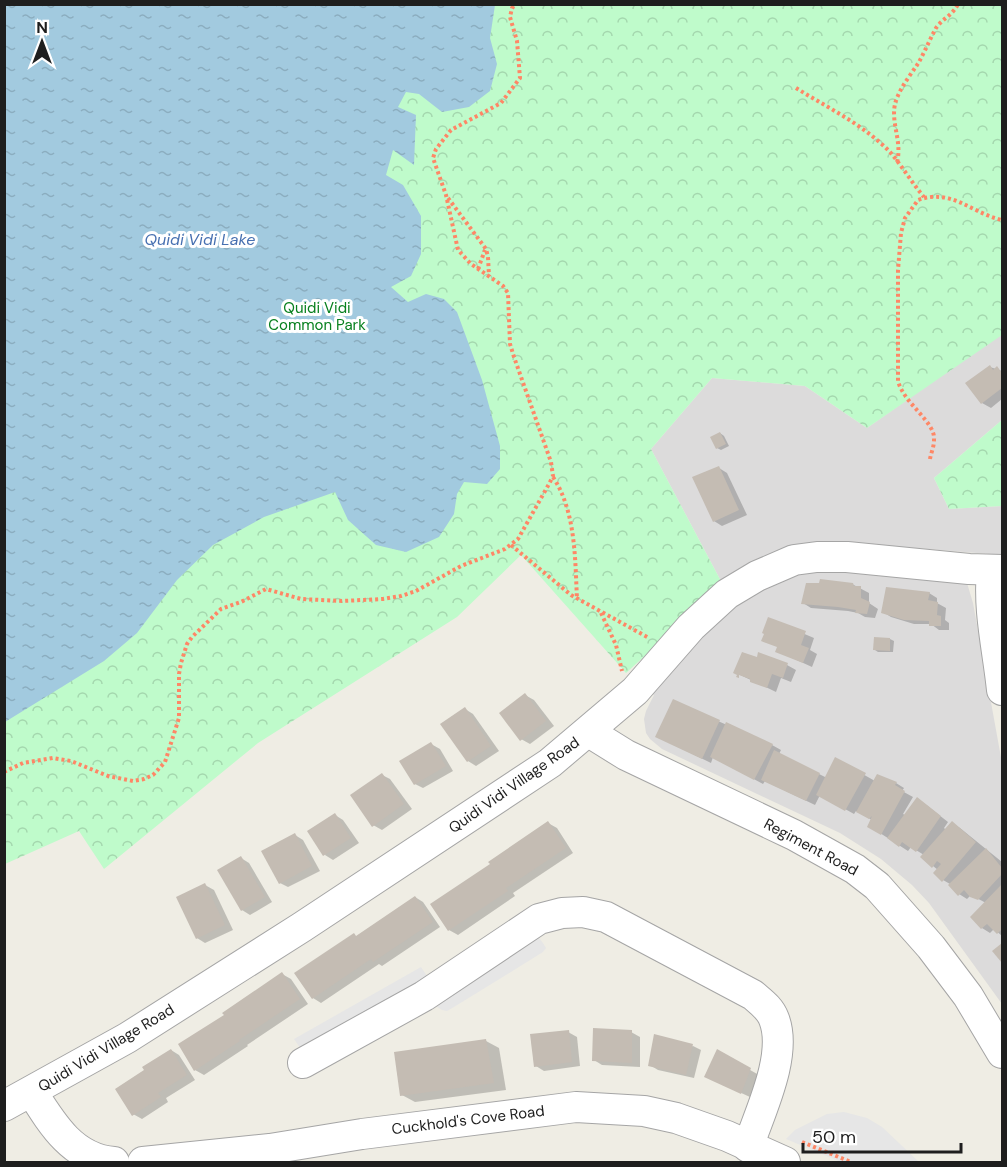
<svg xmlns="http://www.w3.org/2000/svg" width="1007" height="1167" viewBox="0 0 1007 1167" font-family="'DM Sans',sans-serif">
	<defs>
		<pattern id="park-crowns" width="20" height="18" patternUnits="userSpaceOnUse" patternTransform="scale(1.5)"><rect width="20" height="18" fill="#bffbcb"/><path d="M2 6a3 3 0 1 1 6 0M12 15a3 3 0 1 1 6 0" fill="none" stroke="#a4d7ae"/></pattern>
		<pattern id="water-ripples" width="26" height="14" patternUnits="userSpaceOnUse" patternTransform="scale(1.5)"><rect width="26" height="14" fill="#a2cadf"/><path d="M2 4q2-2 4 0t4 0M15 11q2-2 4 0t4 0" fill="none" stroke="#8badbf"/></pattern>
	</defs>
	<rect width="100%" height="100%" fill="#efede4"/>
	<g fill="#dcdbdb">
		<path d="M1002,333V420L934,478L949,509L1002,506V555L877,545L723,585L651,449L712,378L805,386L867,428Z"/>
		<path d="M799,567L967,583L973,603L1002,763V1004L929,903L912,885L881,859L840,833L662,749L650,739L646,733L644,719L646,711L654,695L651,693L656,684L737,599Z"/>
	</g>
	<g fill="url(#park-crowns)">
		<path d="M4,5H1002V335L867,428L805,386L712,378L651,449L723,585L626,673L521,555L457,617L258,743L104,869L79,831L5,864Z"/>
		<path d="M1002,420V506L949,509L934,478Z"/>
	</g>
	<g fill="#e6e6e6">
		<path d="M522,917L543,943L546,948L543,952L454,1007L447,1011L442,1010L431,1003L303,1052L294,1039L421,967L429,979Z"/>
		<path d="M844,1112L867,1118L882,1127L919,1162H841L786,1139L795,1130L827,1114Z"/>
	</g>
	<path fill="url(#water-ripples)" d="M5,4L495,5L490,38L497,64L490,91L469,107L442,112L419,94L406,92L398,107L416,115L414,165L393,150L386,175L403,185L421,216V254L411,276L391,287L408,302L426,294L444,299L457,312L482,380L500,446V469L487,484L464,482L457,494L454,514L439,537L406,552L376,545L348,520L335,492L264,517L213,545L177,580L137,633L104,661L5,722Z"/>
	<g fill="#0003">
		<path d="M990,367L1002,371V399L991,408L982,403Z"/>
		<path d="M720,433L724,436L729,446L721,450L717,448Z"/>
		<path d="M719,468L727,473L747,515L722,526L714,521Z"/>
		<path d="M852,584L869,593V603L878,609L875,618L865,617L858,613L848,611L811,608L803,603Z"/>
		<path d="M929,593L937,598V603L946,608L945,620L949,623V630H939L931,624H914L891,617L883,612Z"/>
		<path d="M769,619L814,638L810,650L817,654L812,667L777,651L778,647L765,633Z"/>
		<path d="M875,639H890L894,641L893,652H878L875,650Z"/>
		<path d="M787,665L796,670L791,682L781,678L776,692L734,672Z"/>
		<path d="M525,695L534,700L554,726L530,744L521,739Z"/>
		<path d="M673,701L772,745L781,750L779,754L827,778L836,759L875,781L896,783L904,788L902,791L913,797L903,814L905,815L925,804L948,822L944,828L946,830L952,823L960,828L1002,862V936L994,929L990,933L982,928L986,903L971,895L967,899L959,894L950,884L943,880L938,870L933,866L924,855L911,847L908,851L869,826L872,820L856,811L854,814L820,795L815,805L765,781L763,784L713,757L711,763L666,741Z"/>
		<path d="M465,709L473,714L499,751L476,766L468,761Z"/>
		<path d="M431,744L440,749L453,771L423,788L415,784Z"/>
		<path d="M382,775L390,779L412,809L382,830L373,825Z"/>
		<path d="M335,815L343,820L359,843L333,860L325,855Z"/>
		<path d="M548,823L557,828L573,853L513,893L515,896L458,935L449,930L492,864Z"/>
		<path d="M295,835L303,840L320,871L288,887L280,883Z"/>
		<path d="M241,858L249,863L272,902L250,915L242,910Z"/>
		<path d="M205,885L214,890L233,930L205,943L197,938Z"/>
		<path d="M415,897L423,902L440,927L382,966L379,964L321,1003L313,998L354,935L357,937Z"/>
		<path d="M282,974L291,979L308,1004L247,1045L248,1046L204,1075L195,1070L226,1016Z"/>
		<path d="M568,1032L577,1037L580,1066L544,1071L536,1066Z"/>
		<path d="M631,1032L640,1037V1067L602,1065L594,1060Z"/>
		<path d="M486,1041L499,1048L506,1090L415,1102L402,1095Z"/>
		<path d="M693,1046L701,1050L694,1078L658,1070L650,1065Z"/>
		<path d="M171,1050L179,1055L195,1080L166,1098L168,1102L142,1119L133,1114L146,1071Z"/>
		<path d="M718,1052L759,1075L750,1097L715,1081Z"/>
	</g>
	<g fill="#c4bcb3">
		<path d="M990,365L993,370L997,366L1002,373V388L981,404L965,383Z"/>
		<path d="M720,432L726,444L716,449L710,437Z"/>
		<path d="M719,466L739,510L713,522L692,477Z"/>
		<path d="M820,579L853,583L854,586H861V598L870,602L867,614L855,613L856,610L838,607L801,604L806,583H819Z"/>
		<path d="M886,587L930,592L928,600L938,602L937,615L941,616V626H929V621L904,620L881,613Z"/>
		<path d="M768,617L806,631L801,645L809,648L803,663L775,652L777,647L761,641L764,634L762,633Z"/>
		<path d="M874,637L890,638V651L873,650Z"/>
		<path d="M742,652L757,657L758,652L788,663L783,678L772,674L767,688L750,682V679L739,675V678L736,677L737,675L733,673Z"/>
		<path d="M525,693L546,721L520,741L499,713Z"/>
		<path d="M673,699L720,720L702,759L655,737Z"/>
		<path d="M465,707L491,746L467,762L440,724Z"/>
		<path d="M726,722L773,744L754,780L710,757Z"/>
		<path d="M431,742L446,766L414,785L399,761Z"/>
		<path d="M774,750L820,773L806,801L761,780Z"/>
		<path d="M835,757L866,773L845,811L816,795Z"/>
		<path d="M382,773L404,804L372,827L350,795Z"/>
		<path d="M877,774L897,782L895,785L905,791L881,835L867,827L872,816L869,819L856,812Z"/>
		<path d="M917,797L941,816L916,852L902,842L899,847L887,838Z"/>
		<path d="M335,813L351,838L323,856L307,831Z"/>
		<path d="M548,821L566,848L506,888L508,891L448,931L430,904L490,864L488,862Z"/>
		<path d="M952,821L976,842L942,882L933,873L941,864L937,861L932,868L920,857Z"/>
		<path d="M295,833L312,866L279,884L261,851Z"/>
		<path d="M986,848L1002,868V874L978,900L970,897L964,890L958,896L948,885Z"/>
		<path d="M241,856L265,897L241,911L217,870Z"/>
		<path d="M205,883L225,925L196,939L176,897Z"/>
		<path d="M1002,884V929L997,934L987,924L981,929L970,917Z"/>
		<path d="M415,896L433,922L373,962L371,959L312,999L294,973L354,933L356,936Z"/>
		<path d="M1002,943V963L992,951Z"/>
		<path d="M282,972L300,999L239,1040L240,1041L194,1071L178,1044L224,1015L222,1013Z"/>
		<path d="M593,1028L632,1030V1063L592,1061Z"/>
		<path d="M569,1030L572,1062L534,1067L530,1034Z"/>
		<path d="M654,1034L693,1044L686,1075L648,1066Z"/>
		<path d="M486,1039L494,1083L400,1096L394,1052Z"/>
		<path d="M171,1049L187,1075L158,1093L161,1097L132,1116L115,1089L144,1070L142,1067Z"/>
		<path d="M717,1049L751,1068L741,1094L704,1077Z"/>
	</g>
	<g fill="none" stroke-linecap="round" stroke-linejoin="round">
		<defs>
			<g id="minor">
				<path d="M992,570C988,612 998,650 1002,690"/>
				<path d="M589,732L626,755L794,835L855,869L877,886L931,947L968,996L1002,1053"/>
				<path d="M303,1063L424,996L539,919L562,913L583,912L606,917L753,995C761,1002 770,1008 774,1019C788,1055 760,1112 748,1147"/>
				<path d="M32,1092C52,1124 73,1159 114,1162"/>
				<path d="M4,1106L127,1038L302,927L550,763L635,691L691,627L727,594L757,576L794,560L817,557H847L969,569L1002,570"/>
				<path d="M143,1162L270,1149L362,1134L576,1107L644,1111L676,1118L727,1136L785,1162"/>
			</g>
		</defs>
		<use href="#minor" stroke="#a5a5a5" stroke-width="32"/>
		<g stroke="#fe8766" stroke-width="4" stroke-dasharray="3 3" stroke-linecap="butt">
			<path d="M796,88C828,108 864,125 890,152C902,166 912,183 924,197"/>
			<path d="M897,162C903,140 888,119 897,98C902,85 912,73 919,62C925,51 930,39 936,28C942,19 953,15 958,4"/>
			<path d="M448,198L486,249L488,257L489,276"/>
			<path d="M478,269L485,250"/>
			<path d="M930,459C931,453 934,447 934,440C936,422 904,404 898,381V270L901,233L905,218L918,200C952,188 971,213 1002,220"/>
			<path d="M553,477C576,512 575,559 577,599"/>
			<path d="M511,545L571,595L649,638"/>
			<path d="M601,613L616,645L622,671"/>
			<path d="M4,772L23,763L53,758L71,761L108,776L133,781L144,779L153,775L165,762L179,718V674L181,663L187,644L192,637L221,609L241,602L266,589L301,599L342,601L383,599L401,596L416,591L461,566L505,549L518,539L549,484L553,476L551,462L514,357L510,344L508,293L503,286L471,264L458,250L446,195L433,158L436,149L451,130L501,103L520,78L517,41L510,17L512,8L516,4"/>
			<path d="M802,1142L851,1162"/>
		</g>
		<use href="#minor" stroke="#fff" stroke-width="30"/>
	</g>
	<g text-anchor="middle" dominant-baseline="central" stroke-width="6" stroke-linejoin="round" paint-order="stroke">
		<g font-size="15" fill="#08801f" stroke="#fff">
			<text x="317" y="308">Quidi Vidi<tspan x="317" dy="17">Common Park</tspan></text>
		</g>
		<g font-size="15" fill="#1e1e1e" stroke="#fff">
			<text transform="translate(514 785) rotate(-35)">Quidi Vidi Village Road</text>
			<text transform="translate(811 847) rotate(28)">Regiment Road</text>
			<text transform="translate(106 1048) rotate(-31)">Quidi Vidi Village Road</text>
			<text transform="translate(468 1120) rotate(-7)">Cuckhold's Cove Road</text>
		</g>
		<g font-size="16" font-style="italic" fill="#4770b1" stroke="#fff">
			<text x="200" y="239">Quidi Vidi Lake</text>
		</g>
	</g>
	<rect width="1007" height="1167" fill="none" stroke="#1e1e1e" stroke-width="12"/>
	<g transform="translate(42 42)" stroke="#ffffff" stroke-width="4.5" paint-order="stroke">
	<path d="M0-4.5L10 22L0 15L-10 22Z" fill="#1e1e1e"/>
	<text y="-9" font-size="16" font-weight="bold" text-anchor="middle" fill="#1e1e1e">N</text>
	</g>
	<path d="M803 1143v9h158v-9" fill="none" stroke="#1e1e1e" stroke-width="3"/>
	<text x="812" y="1143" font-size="18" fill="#1e1e1e" stroke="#ffffff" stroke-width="4.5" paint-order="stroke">50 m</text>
</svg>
